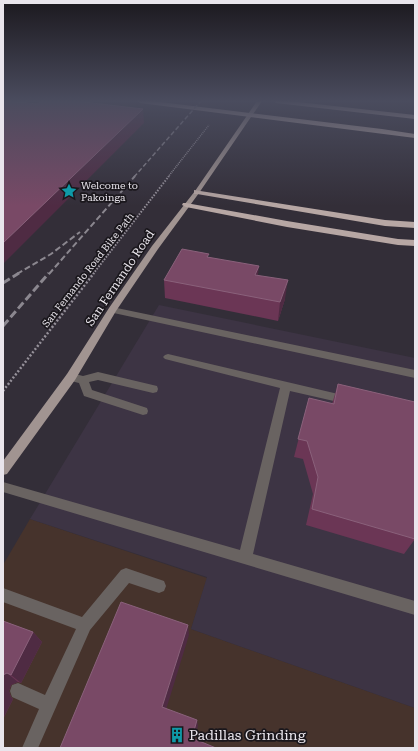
<svg xmlns="http://www.w3.org/2000/svg" width="418" height="751" viewBox="0 0 418 751" font-family="'Roboto Serif',serif">
	<rect width="100%" height="100%" fill="#332e38"/>
	<path fill="#46332c" d="M30,519L207,578L191,629L415,708V748H3V565Z"/>
	<path fill="#3d3444" d="M159,305L415,358V708L191,629L207,577L30,519Z"/>
	<g fill="none" stroke-linecap="round" stroke-linejoin="round">
		<path stroke="#96919a" stroke-width="1.5" stroke-dasharray="1 1" stroke-linecap="butt" d="M168,177L209,125"/>
		<path stroke="#96919a" stroke-width="2" stroke-dasharray="1.5 1.5" stroke-linecap="butt" d="M93,274L169,176"/>
		<path stroke="#96919a" stroke-width="2.5" stroke-dasharray="2 2" stroke-linecap="butt" d="M3,391L94,273"/>
		<g fill="#696361" fill-rule="evenodd">
			<path d="M112,307L415,370V378L109,312L108,310Z"/>
			<path d="M168,354L351,397L352,400L351,403L347,404L290,391L253,554L415,601V615L3,492V482L240,550L280,388L165,359L163,357L165,355Z"/>
			<path d="M98,372L157,386L158,389L157,392L153,393L98,380L89,382L92,390L147,408L148,411L147,414L143,415L84,396L79,383L67,380L66,377L67,374L71,373L83,376Z"/>
			<path d="M126,568L164,581L166,586L164,591L159,593L129,583L90,630L38,748H22L39,709L12,697L10,691L12,685L18,683L45,695L76,629L3,602V588L82,617L121,570Z"/>
		</g>
		<path fill="#a19491" fill-rule="evenodd" d="M257,101H262L199,193L158,249L116,311L75,380L7,474L3,475V461L67,374L109,308L152,246L195,191Z"/>
		<g fill="#b7a7a4" fill-rule="evenodd">
			<path d="M137,101H152L382,129L415,134V138L140,103Z"/>
			<path d="M273,101H289L415,115V119L276,103Z"/>
			<path d="M194,190L385,220L415,222V228L385,226L197,194H194Z"/>
			<path d="M183,203H186L287,221L398,239L415,240V246L398,245L287,227L186,207L182,205Z"/>
		</g>
		<path stroke="#8b878f" stroke-width="1.5" stroke-dasharray="4.5 2.5" stroke-linecap="butt" d="M134,177L201,101"/>
		<g stroke="#8b878f" stroke-width="2" stroke-dasharray="6 3" stroke-linecap="butt">
			<path d="M17,274L51,254L80,232"/>
			<path d="M49,274L135,176"/>
		</g>
		<g stroke="#8b878f" stroke-width="3" stroke-dasharray="8 3.5" stroke-linecap="butt">
			<path d="M3,283L19,273"/>
			<path d="M3,326L49,273"/>
		</g>
	</g>
	<g fill="#6b3655">
		<path d="M209,257L258,275L285,299L278,321L165,298L164,280Z"/>
		<path d="M338,384L415,402V539L404,554L306,525L313,494L303,459L294,457L309,398L332,404Z"/>
		<path d="M3,621L33,632L42,642L21,683L18,682L11,685L9,691L11,697L13,699L3,719Z"/>
		<path d="M415,709V748H414Z"/>
	</g>
	<g fill="#4f2b43">
		<path d="M143,109L144,123L3,264V243Z"/>
		<path d="M259,266L257,285L255,275Z"/>
		<path d="M288,280L285,299L278,321L280,302Z"/>
		<path d="M188,625L189,635L165,713L162,707Z"/>
		<path d="M33,632L42,642L21,683L11,675Z"/>
		<path d="M7,673L18,682L11,685L9,691L11,697L13,699L3,719V675Z"/>
		<path d="M197,720L198,726L193,743L192,738Z"/>
	</g>
	<g fill="#794966" stroke="#8a617b">
		<path d="M3,101H8L37,104L42,101H75L143,109L3,243Z"/>
		<path d="M182,249L209,254L207,257L259,266L255,275L288,280L280,302L164,280Z"/>
		<path d="M338,384L415,402V539L312,509L318,477L307,441L298,439L309,398L334,404Z"/>
		<path d="M121,602L188,625L162,707L197,720L192,738L216,748H60Z"/>
		<path d="M3,621L33,632L11,675L7,673L3,675Z"/>
	</g>
	<linearGradient id="sky" x2="0" y2="1"><stop stop-color="#1c191f"/><stop offset="0.49" stop-color="#4a4c5e"/><stop offset="1" stop-color="#4a4c5e" stop-opacity="0"/></linearGradient>
	<rect width="418" height="206" fill="url(#sky)"/>
	<defs>
		<symbol id="sight-bare" viewBox="-9 -9 18 18"><path d="M0-6L1.8-2.2L6-1.7L2.9 1.2L3.7 5.4L0 3.3L-3.7 5.4L-2.9 1.2L-6-1.7L-1.8-2.2Z" fill="#0f9aa8" stroke="#1a171c" stroke-width="2.5" paint-order="stroke"/></symbol>
		<symbol id="building-bare" viewBox="-9 -9 18 18"><path d="M-4-6H4V6H1V3H-1V6H-4ZM-2.5-4.3h1.7v1.8h-1.7ZM.8-4.3h1.7v1.8H.8ZM-2.5-1h1.7V.8h-1.7ZM.8-1h1.7V.8H.8Z" fill="#0f9aa8" stroke="#1a171c" stroke-width="2.5" paint-order="stroke"/></symbol>
	</defs>
	<g fill-rule="evenodd">
		<use href="#sight-bare" x="58" y="180" width="22" height="22"/>
		<use href="#building-bare" x="166" y="724" width="22" height="22"/>
	</g>
	<g text-anchor="middle" dominant-baseline="central" stroke-width="3.5" stroke-linejoin="round" paint-order="stroke">
		<g font-size="10" fill="#e9e5ec" stroke="#1a171c" text-anchor="start">
			<text x="81" y="185">Welcome to<tspan x="81" dy="12">Pakoinga</tspan></text>
		</g>
		<g font-size="10" fill="#e9e5ec" stroke="#1a171c">
			<text transform="translate(88 270) rotate(-52)">San Fernando Road Bike Path</text>
		</g>
		<g font-size="12" fill="#e9e5ec" stroke="#1a171c">
			<text transform="translate(120 278) rotate(-56)">San Fernando Road</text>
		</g>
		<g font-size="14" fill="#e9e5ec" stroke="#1a171c" text-anchor="start">
			<text x="189" y="735">Padillas Grinding</text>
		</g>
	</g>
	<rect width="418" height="751" fill="none" stroke="#e9e5ec" stroke-width="8"/>
</svg>
